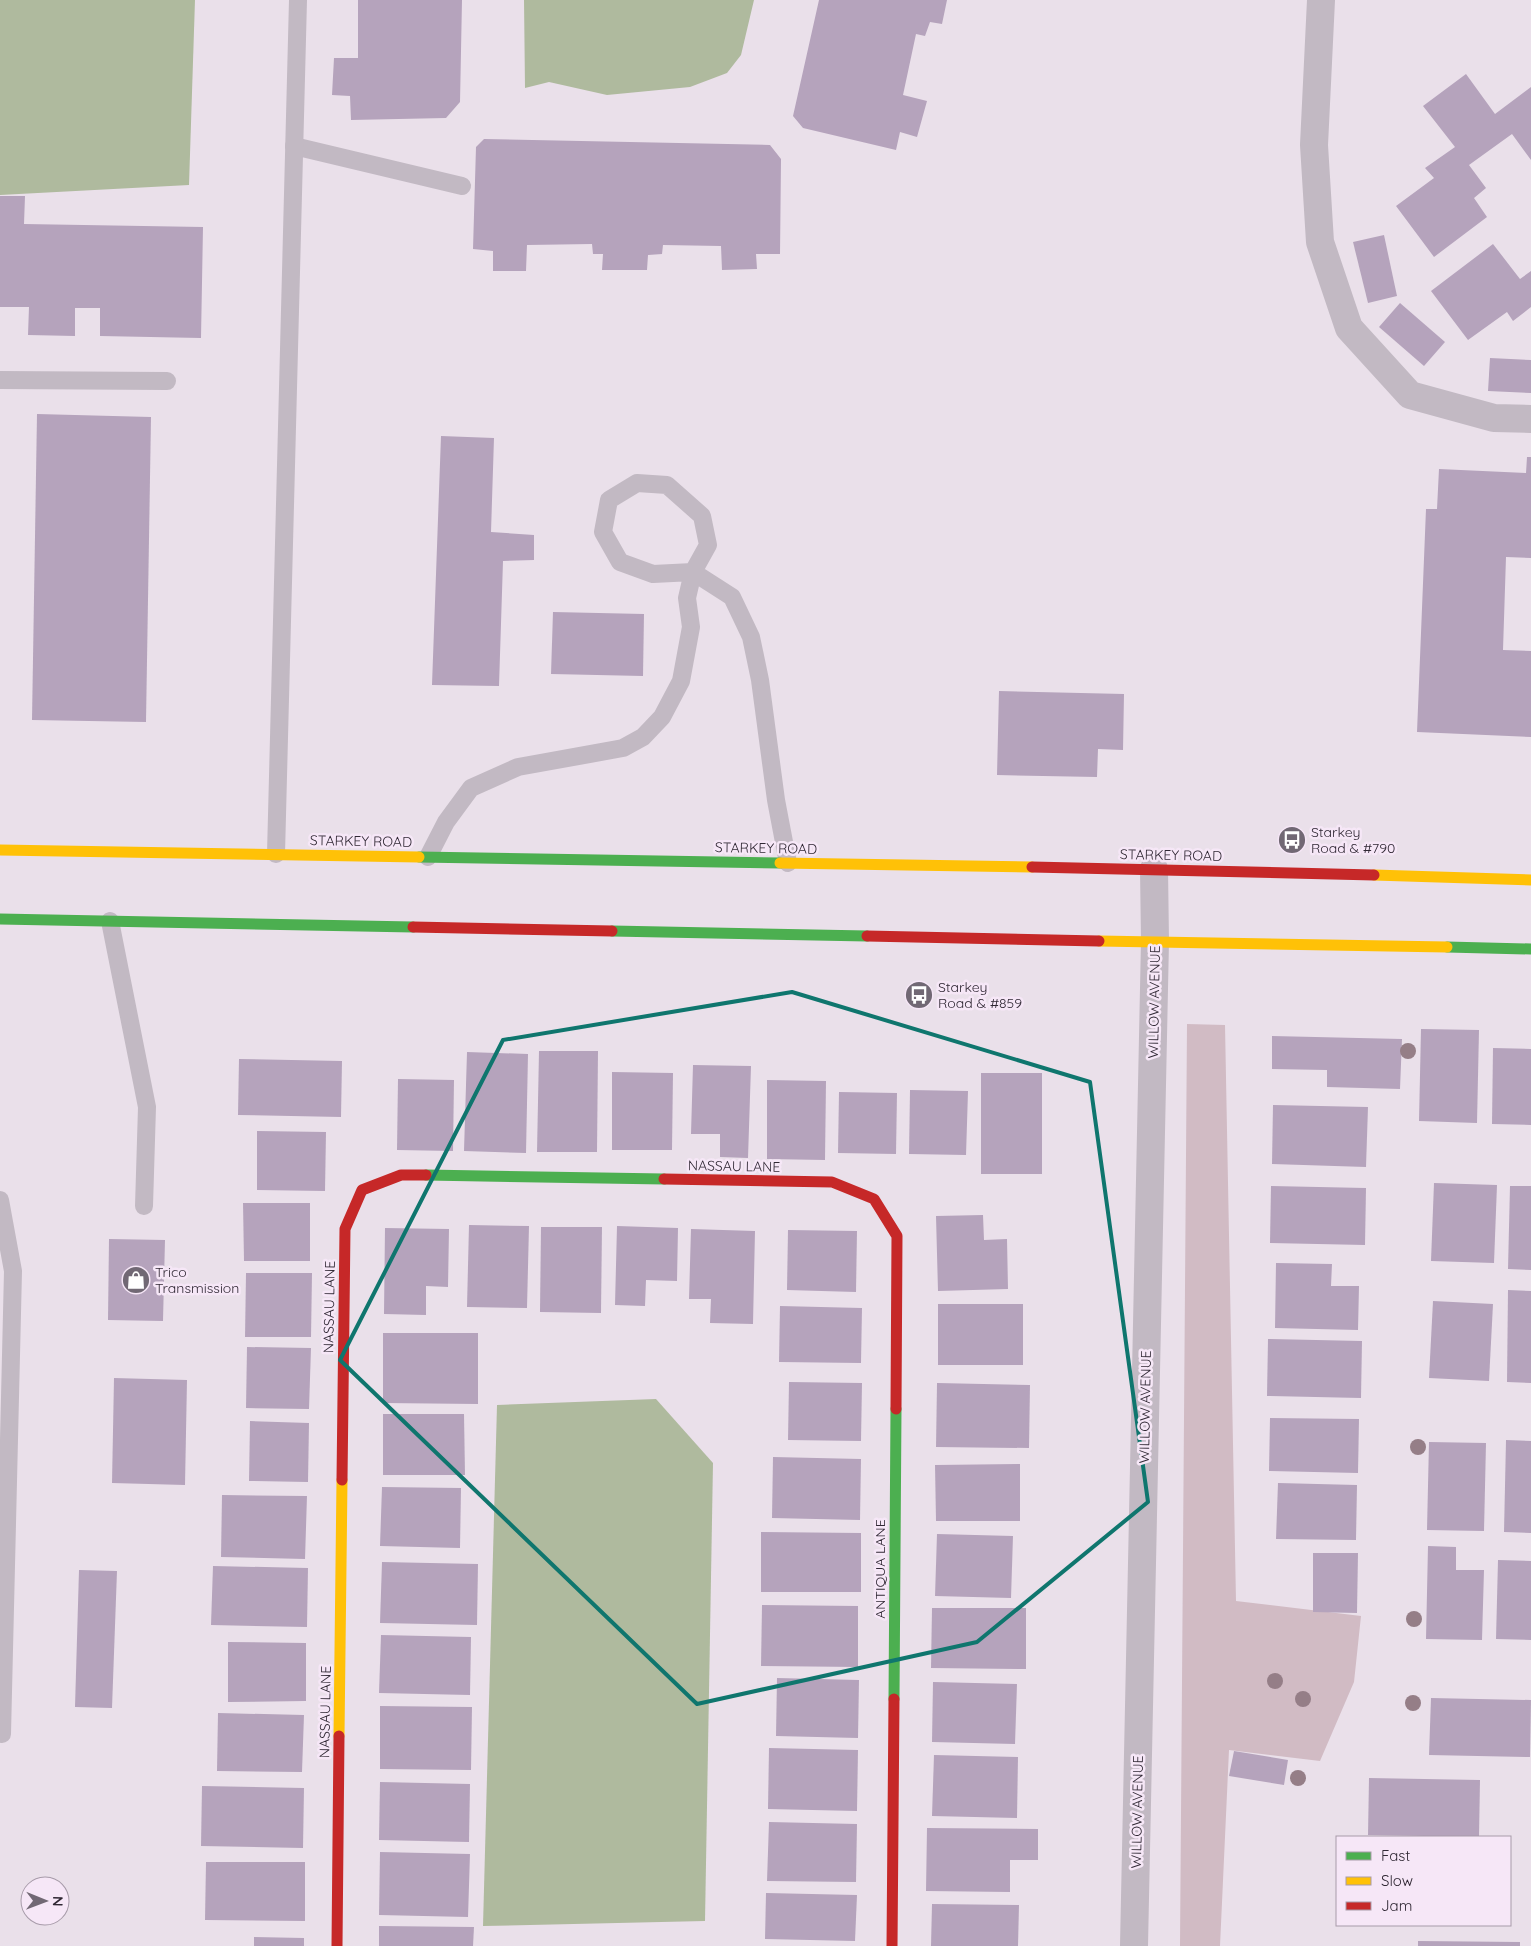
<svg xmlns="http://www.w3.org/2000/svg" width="1531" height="1946" viewBox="0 0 1531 1946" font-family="Quicksand,sans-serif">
	<rect width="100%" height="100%" fill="#eae0ea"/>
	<path fill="#d1bbc4" d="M1187,1024L1225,1025L1236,1601L1361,1616L1354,1682L1320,1761L1229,1750L1220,1946H1180Z"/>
	<g fill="#afba9e">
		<path d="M0,0H195L189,185L0,195Z"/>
		<path d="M524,0H754L741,55L727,73L690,87L607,95L549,82L525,88Z"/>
		<path d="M656,1399L713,1463L705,1921L483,1926L497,1405Z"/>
	</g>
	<g fill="#b5a3bc">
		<path d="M358,0H462L460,102L446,118L351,120L350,96L332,95L334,58H358Z"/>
		<path d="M819,0H947L942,24L930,22L925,36L916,34L903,95L927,101L917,137L900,132L896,150L803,128L793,116Z"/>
		<path d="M1466,74L1495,114L1531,87V160L1512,134L1469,165L1486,188L1474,198L1487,217L1434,257L1396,206L1434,178L1425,168L1455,147L1423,106Z"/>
		<path d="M484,139L770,145L781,159L780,254H756L757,269L722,270L721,246L663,245L662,254L648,255L647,270H602L603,254H593L592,244L527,245L526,271H493V251L473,249L476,147Z"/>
		<path d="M0,196H25L24,224L203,227L201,338L100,336V308H75V336L28,335L29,307H0Z"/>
		<path d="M1384,235L1397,296L1368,303L1353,242Z"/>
		<path d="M1493,244L1520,279L1531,271V307L1513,321L1507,312L1468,340L1431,291Z"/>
		<path d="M1400,303L1445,342L1424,366L1379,327Z"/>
		<path d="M1490,358L1531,360V393L1488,391Z"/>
		<path d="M37,414L151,417L146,722L32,720Z"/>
		<path d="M441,436L494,438L491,532L534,535V560L503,561L499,686L432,685Z"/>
		<path d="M1527,457H1531V558L1506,557L1503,650L1531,651V737L1417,732L1426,509H1437L1439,469L1526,473Z"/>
		<path d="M553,612L644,614L643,676L551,674Z"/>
		<path d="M999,691L1124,694L1123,750L1098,749L1097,777L997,775Z"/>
		<path d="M1421,1029L1479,1030L1477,1123L1419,1121Z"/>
		<path d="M1272,1036L1402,1039L1400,1089L1327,1087V1070L1272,1069Z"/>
		<path d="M1493,1048L1531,1049V1125L1492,1124Z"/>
		<path d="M539,1051H598L597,1152H537Z"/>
		<path d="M467,1052L528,1054L526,1153L464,1151Z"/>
		<path d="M239,1059L342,1061L341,1117L238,1115Z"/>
		<path d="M693,1065L751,1066L748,1158L720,1157V1134H691Z"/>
		<path d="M612,1072L673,1073L672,1150H612Z"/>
		<rect x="981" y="1073" width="61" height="101"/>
		<path d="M398,1079L454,1080L453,1151L397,1150Z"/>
		<path d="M767,1080L826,1081L825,1160L767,1159Z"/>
		<path d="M910,1090L968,1091L966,1155L909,1154Z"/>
		<path d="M839,1092L897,1093L896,1154L838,1153Z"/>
		<path d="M1273,1105L1368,1107L1366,1167L1272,1164Z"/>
		<path d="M257,1131L326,1132L325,1191L257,1190Z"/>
		<path d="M1434,1183L1497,1185L1494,1263L1431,1261Z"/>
		<path d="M1271,1186L1366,1188L1365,1245L1270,1243Z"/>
		<path d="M1510,1186H1531V1270L1508,1269Z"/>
		<path d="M243,1203H310V1261H244Z"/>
		<path d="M983,1215L984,1240L1007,1239L1008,1289L938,1291L936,1216Z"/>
		<path d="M469,1225L529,1226L527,1308L467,1307Z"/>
		<path d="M617,1226L678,1228L677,1281L646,1280L645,1306L615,1305Z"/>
		<path d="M541,1227H602L601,1313L540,1312Z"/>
		<path d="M385,1228L449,1229L448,1287L426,1286V1315L384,1314Z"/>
		<path d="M691,1229L755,1231L753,1324L710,1323L711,1299H689Z"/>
		<path d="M788,1230L857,1231L856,1292L787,1290Z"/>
		<path d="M109,1239L165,1240L163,1321L108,1320Z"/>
		<path d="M1276,1263L1332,1264L1331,1286H1359L1358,1330L1275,1328Z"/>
		<path d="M246,1273H312L311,1337H245Z"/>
		<path d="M1508,1290L1531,1291V1383L1507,1382Z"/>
		<path d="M1433,1301L1493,1304L1489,1381L1429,1378Z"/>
		<rect x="938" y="1304" width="85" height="61"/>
		<path d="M780,1306L862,1308L861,1363L779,1362Z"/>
		<path d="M383,1333H478V1404L383,1403Z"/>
		<path d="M1268,1339L1362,1341L1361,1398L1267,1396Z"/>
		<path d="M247,1347L311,1348L309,1409L246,1408Z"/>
		<path d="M114,1378L187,1380L185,1485L112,1483Z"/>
		<path d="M789,1382L862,1383L861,1441L788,1440Z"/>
		<path d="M937,1383L1030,1385L1029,1448L936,1447Z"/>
		<path d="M383,1414H464L465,1475H383Z"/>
		<path d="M1270,1418L1359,1419L1358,1473L1269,1471Z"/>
		<path d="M250,1421L309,1423L308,1482L249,1481Z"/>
		<path d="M1506,1440L1531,1441V1533L1504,1532Z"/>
		<path d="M1429,1442L1486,1443L1484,1531L1427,1530Z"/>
		<path d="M773,1457L861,1459L860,1520L772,1518Z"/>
		<path d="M1020,1464V1521H936L935,1465Z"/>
		<path d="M1278,1483L1357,1485L1356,1540L1276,1539Z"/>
		<path d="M382,1487L461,1488L460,1548L380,1546Z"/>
		<path d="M222,1495L307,1496L305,1559L221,1557Z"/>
		<path d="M761,1532L861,1533V1592H761Z"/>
		<path d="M937,1534L1013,1536L1011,1598L935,1596Z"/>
		<path d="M1428,1546L1456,1547V1570H1484L1482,1640L1426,1639Z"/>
		<path d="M1313,1553H1358L1357,1613L1313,1612Z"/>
		<path d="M1498,1560L1531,1561V1640L1496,1639Z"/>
		<path d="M382,1562L478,1564L477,1625L380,1623Z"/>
		<path d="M213,1566L308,1568L307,1627L211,1625Z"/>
		<path d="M79,1570L117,1571L112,1708L75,1707Z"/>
		<path d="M762,1605L858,1606V1667L761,1666Z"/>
		<path d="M932,1608H1026V1669L931,1668Z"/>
		<path d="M381,1635L471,1637L470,1695L379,1693Z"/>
		<path d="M228,1642L306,1643V1701L228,1702Z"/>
		<path d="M777,1678L859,1680L858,1738L776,1736Z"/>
		<path d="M933,1682L1017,1684L1015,1744L932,1742Z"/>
		<path d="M1431,1698L1531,1700L1530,1757L1429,1755Z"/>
		<path d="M380,1706L472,1707L471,1770L380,1769Z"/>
		<path d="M218,1713L304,1715L302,1772L217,1771Z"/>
		<path d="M769,1748L858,1750L857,1811L768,1809Z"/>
		<path d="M1234,1751L1288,1760L1284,1785L1229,1776Z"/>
		<path d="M934,1755L1018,1757L1017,1818L932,1816Z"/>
		<path d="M1369,1778L1480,1780L1479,1837L1368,1835Z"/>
		<path d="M380,1782L470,1784L469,1842L379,1840Z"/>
		<path d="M202,1786L304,1788L303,1848L201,1846Z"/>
		<path d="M769,1822L857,1824L856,1882L767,1881Z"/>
		<path d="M927,1828L1038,1829V1860H1010V1892L926,1891Z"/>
		<path d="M380,1852L470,1854L468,1917L379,1915Z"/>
		<path d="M206,1862H305V1921L205,1920Z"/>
		<path d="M766,1893L857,1895L855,1941L765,1939Z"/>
		<path d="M932,1904L1019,1905L1018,1946H931Z"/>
		<path d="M379,1926L474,1927L473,1946H379Z"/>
		<path d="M254,1937L304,1938V1946H254Z"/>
		<path d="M1418,1941L1520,1942V1946H1418Z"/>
	</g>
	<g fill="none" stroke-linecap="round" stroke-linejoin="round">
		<g stroke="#c2b9c3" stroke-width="18">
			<path d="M294,146L462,186"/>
			<path d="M0,380L167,381"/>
			<path d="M276,854L298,0"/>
			<path d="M428,857L446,822L471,788L518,767L623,748L643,737L662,717L681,681L691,627L687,598L693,572L653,574L620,562L603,532L609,500L637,483L667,485L702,516L708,545L693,572L732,597L751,637L760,680L776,800L788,863"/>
			<path d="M110,921L147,1107L144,1206"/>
			<path d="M0,1200L13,1271L2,1734"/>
		</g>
		<g stroke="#c2b9c3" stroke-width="28">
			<path d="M1321,0L1314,145L1320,242L1349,328L1410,395L1494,418L1531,419"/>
			<path d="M1134,1946L1155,941L1154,869"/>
		</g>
		<g stroke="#4caf50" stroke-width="11">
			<path d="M419,857L780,863"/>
			<path d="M0,919L413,927"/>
			<path d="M612,931L867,936"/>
			<path d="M1447,947L1531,949"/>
			<path d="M426,1175L664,1179"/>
			<path d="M894,1699L896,1409"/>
		</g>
		<g stroke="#ffc107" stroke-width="11">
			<path d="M0,850L419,857"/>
			<path d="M780,863L1032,867"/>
			<path d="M1374,875L1531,880"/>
			<path d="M1099,941L1447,947"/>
			<path d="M339,1736L342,1480"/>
		</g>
		<g stroke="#c62828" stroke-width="11">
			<path d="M1032,867L1374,875"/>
			<path d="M413,927L612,931"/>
			<path d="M867,936L1099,941"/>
			<path d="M664,1179L832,1182L874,1199L897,1236L896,1409"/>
			<path d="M342,1480L345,1229L362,1190L401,1175H426"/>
			<path d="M337,1946L339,1736"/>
			<path d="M892,1946L894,1699"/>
		</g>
	</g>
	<g fill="#957e87">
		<circle cx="1408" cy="1051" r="8"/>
		<circle cx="1418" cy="1447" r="8"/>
		<circle cx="1414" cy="1619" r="8"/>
		<circle cx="1275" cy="1681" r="8"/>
		<circle cx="1303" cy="1699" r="8"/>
		<circle cx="1413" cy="1703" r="8"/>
		<circle cx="1298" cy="1778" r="8"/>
	</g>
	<path fill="none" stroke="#0f766e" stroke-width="4" stroke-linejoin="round" d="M792,992L1090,1082L1148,1502L977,1642L697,1704L340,1360L503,1040Z"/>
	<defs>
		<symbol id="bus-disc" viewBox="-11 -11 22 22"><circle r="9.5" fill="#716874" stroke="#f6e7f7"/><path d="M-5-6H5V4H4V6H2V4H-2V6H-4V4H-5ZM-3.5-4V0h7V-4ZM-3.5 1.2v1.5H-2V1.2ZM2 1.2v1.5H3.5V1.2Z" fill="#fff"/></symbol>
		<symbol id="shop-disc" viewBox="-11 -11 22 22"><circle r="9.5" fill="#716874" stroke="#f6e7f7"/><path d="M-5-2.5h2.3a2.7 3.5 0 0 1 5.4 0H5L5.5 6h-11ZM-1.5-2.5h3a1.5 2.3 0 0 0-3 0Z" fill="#fff"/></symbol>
	</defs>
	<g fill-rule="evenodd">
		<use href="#bus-disc" x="1276" y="824" width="32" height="32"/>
		<use href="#bus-disc" x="903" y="979" width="32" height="32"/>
		<use href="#shop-disc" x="120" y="1264" width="32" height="32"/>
	</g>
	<g text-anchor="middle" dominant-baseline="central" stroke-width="5" stroke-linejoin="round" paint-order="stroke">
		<g font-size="14" fill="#302834" stroke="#f6e7f7" text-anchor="start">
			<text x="1311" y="832">Starkey<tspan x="1311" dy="16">Road &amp; #790</tspan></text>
			<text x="938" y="987">Starkey<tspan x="938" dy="16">Road &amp; #859</tspan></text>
			<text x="155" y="1272">Trico<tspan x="155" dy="16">Transmission</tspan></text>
		</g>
		<g font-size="14" fill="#302834" stroke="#f6e7f7">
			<text transform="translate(361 841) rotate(1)">STARKEY ROAD</text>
			<text transform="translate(766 848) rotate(1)">STARKEY ROAD</text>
			<text transform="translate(1171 855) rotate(1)">STARKEY ROAD</text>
			<text transform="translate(1154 1002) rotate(-89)">WILLOW AVENUE</text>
			<text transform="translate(734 1166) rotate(1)">NASSAU LANE</text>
			<text transform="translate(329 1307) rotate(-89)">NASSAU LANE</text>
			<text transform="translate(1145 1407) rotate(-89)">WILLOW AVENUE</text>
			<text transform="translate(880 1569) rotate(-90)">ANTIQUA LANE</text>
			<text transform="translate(325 1712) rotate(-89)">NASSAU LANE</text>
			<text transform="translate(1137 1812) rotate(-89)">WILLOW AVENUE</text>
		</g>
	</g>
	<rect x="1336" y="1836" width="175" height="90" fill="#f6e7f7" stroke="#a79ba9"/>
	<rect x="1346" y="1852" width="25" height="8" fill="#4caf50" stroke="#a79ba9"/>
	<text x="1381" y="1861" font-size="15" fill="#302834">Fast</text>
	<rect x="1346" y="1877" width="25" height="8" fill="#ffc107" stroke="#a79ba9"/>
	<text x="1381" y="1886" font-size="15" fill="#302834">Slow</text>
	<rect x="1346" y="1902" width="25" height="8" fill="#c62828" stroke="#a79ba9"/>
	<text x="1381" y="1911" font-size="15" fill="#302834">Jam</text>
	<g transform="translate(45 1901) rotate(91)"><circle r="24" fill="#f6e7f7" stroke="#a79ba9"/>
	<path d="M0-4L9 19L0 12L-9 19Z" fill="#716874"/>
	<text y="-8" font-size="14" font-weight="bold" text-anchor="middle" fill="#302834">N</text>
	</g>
</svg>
